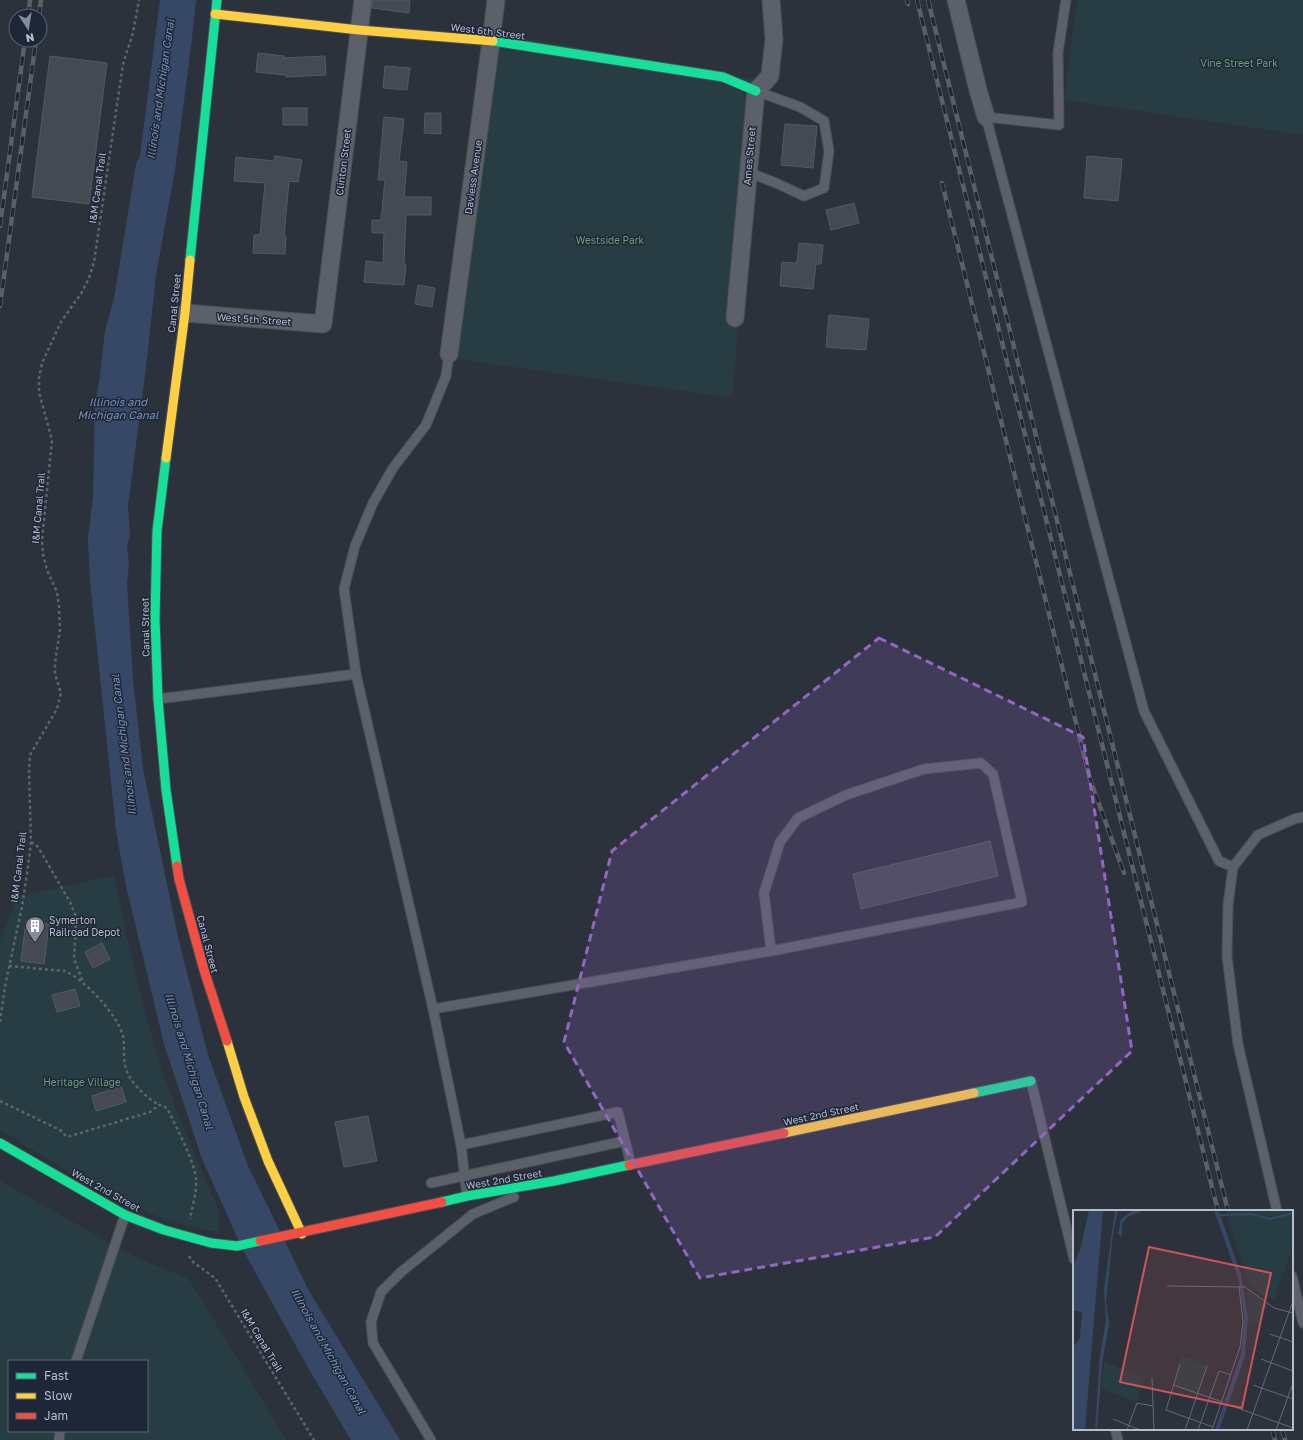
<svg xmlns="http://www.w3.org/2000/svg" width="1303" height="1440" viewBox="0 0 1303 1440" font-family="'Golos Text',sans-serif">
	<rect width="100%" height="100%" fill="#2c323c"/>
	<g fill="#283d43" fill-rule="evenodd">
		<path d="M1077,0H1303V135L1064,100Z"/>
		<path d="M500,34L761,80L732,398L456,359Z"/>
		<path d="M114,876C130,948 144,1021 169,1090C184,1131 202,1171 219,1211V1232C137,1220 69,1171 0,1130V941L18,896Z"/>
		<path d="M0,1181L137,1258L189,1279L286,1440H0ZM9,1361H147V1431H9Z"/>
	</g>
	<path fill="#374867" d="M160,0H196L191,47L175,170L156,275L147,359L128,506L130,536L127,546L129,564L127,583L133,680L143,769L178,937L208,1055L248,1166L309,1291L400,1440H351L307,1366L242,1248L202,1159L164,1044L126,886L116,830L90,581L88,538L93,496L95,403L100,376L105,331L114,298L136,164L140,156Z"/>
	<g fill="#454a52" stroke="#545a63">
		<path d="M373,0H410L409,13L372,8Z"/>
		<path d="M258,53L284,56L283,58L325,56L326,75L286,77V75L256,72Z"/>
		<path d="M50,56L107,63L89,204L32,197Z"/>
		<path d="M385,66L410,68L407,90L383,88Z"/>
		<rect x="283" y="108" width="24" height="17"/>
		<path d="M425,113H441V134L424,133Z"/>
		<path d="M384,117L404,119L399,161L407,162L404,197H431V215H406L404,265H406L404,285L364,282L366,261L383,263L384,233H372V220H381L385,180H378Z"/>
		<path d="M785,124L817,126L813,168L781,165Z"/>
		<path d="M275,156L302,160L298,182L289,181L284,236H286L285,254L253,253L254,235H260L265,183L234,181L236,157L274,161Z"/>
		<path d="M1087,156L1122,159L1118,201L1084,198Z"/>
		<path d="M854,203L859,223L831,230L826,210Z"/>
		<path d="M799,243L823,245L821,264H816L813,289L780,286L782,262L797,263Z"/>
		<path d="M418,285L435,288L432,307L415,304Z"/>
		<path d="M829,315L869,319L866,350L826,347Z"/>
		<path d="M990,841L998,876L861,909L853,874Z"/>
		<path d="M26,921L49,924L44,964L21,961Z"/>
		<path d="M102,943L110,959L93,968L85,952Z"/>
		<path d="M75,989L80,1006L57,1012L52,995Z"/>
		<path d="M121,1086L126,1102L96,1111L92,1096Z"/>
		<path d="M368,1116L377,1161L344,1167L335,1122Z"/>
	</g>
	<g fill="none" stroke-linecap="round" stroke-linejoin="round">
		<defs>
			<g id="lane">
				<path d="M1066,0L1058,52L1059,125L986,117L1144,711L1219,861L1233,867"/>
				<path d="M748,172L776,183L804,196L824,188L829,151L824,121L800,107L756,91"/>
				<path d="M449,354L446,376L426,425L393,468L373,503L355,546L344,589L356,674L433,1009L461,1145L467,1196"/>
				<path d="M158,699L356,674"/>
				<path d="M433,1009L771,951L1022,902L993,774L981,763L924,769L846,795L798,818L780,842L764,893L771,951"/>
				<path d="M1031,1081L1074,1259"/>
				<path d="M461,1145L618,1112L631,1165"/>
				<path d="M431,1183L625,1141"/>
				<path d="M1277,1211L1238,1044L1227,956L1228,905L1233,867L1258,835L1294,819L1303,817"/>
				<path d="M1292,1276L1303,1323"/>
				<path d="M76,1361L125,1215"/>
				<path d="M1115,1429L1118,1440"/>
				<path d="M59,1440L60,1431"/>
				<path d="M431,1440L373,1343L371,1322L381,1292L401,1272L473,1214L514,1197"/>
			</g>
			<g id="street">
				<path d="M956,0L978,90L986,117"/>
				<path d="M185,313L323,324L363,0"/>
				<path d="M735,318L756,91L770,76L774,39L771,0"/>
				<path d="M449,354L491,41L496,0"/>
			</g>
			<g id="fast">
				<path d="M493,41L723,77L756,91"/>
				<path d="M190,260L217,0"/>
				<path d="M166,458L157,531L155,619L158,699L166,790L177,866"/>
				<path d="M974,1093L1031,1081"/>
				<path d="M0,1143L125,1215L164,1230L211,1243L237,1246L260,1241"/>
				<path d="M442,1202L467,1196L554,1181L629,1165"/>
			</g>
			<g id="slow">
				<path d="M215,14L359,30L493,41"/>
				<path d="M166,458L185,313L190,260"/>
				<path d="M227,1041L244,1097L268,1161L302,1234"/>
				<path d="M784,1133L974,1093"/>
			</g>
			<g id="jam">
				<path d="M177,866L179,879L204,970L227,1041"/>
				<path d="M629,1165L784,1133"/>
				<path d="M260,1241L442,1202"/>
			</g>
		</defs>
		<use href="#lane" stroke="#4a4e56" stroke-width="11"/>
		<use href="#street" stroke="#4a4e56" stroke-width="19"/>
		<use href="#fast" stroke="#4a4e56" stroke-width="11"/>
		<use href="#slow" stroke="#4a4e56" stroke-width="11"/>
		<use href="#jam" stroke="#4a4e56" stroke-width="11"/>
		<g stroke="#5f646d" stroke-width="2.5" stroke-dasharray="3 3" stroke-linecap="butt">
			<path d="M31,842L38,847L70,902L75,914L76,923L74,959L83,982"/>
			<path d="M9,966L65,971C84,979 118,1015 123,1036C125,1047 123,1059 126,1069C131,1084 146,1097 159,1105"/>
			<path d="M0,1022L5,986L22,907L28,867L31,842L29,771L30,755L57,709L61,693L55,674V663L60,629L59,606L57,592L47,570L43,554L42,540L52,440L39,392V378L42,363L61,322L82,292L89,278L94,262L123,64L133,33L139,0"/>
			<path d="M0,1101L60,1130L67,1137L150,1112L159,1105L164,1106L168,1110C176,1127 196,1164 196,1180C197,1193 192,1207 190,1219"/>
			<path d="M189,1256L193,1262L215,1278L314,1440"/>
		</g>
		<use href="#lane" stroke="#5c6069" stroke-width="9"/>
		<use href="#street" stroke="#5c6069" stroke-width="17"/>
		<use href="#fast" stroke="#16e098" stroke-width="9"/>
		<use href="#slow" stroke="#ffcf43" stroke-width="9"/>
		<use href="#jam" stroke="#f24e42" stroke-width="9"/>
		<defs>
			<g id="rail">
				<path d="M907,0L908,4"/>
				<path d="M917,0L1218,1211"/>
				<path d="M928,0L1228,1211"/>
				<path d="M28,16L30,0"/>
				<path d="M39,16L41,0"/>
				<path d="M942,183L1090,779L1124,873"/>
				<path d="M0,226L25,40"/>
				<path d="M0,306L36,40"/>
				<path d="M1272,1429L1275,1440"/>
				<path d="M1282,1429L1285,1440"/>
			</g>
		</defs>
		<use href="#rail" stroke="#5b5f67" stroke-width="4.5"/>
		<use href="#rail" stroke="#1e2738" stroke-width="3" stroke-dasharray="9" stroke-linecap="butt"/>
	</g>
	<path fill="#9366c4" fill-opacity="0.2" stroke="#9366c4" stroke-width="3" stroke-dasharray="8 5" stroke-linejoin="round" d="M879,638L1083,737L1132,1051L935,1237L700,1278L564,1042L612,851Z"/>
	<defs>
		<symbol id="building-pin" viewBox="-11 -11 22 30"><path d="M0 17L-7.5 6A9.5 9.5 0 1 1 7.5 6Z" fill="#868c9a" stroke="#1e2738"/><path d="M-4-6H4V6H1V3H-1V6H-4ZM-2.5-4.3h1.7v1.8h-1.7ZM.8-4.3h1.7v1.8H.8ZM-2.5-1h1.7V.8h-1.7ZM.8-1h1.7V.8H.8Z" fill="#fff"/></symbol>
	</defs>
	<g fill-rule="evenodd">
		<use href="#building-pin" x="24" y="915" width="22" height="30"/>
	</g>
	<g text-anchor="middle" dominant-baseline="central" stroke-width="3" stroke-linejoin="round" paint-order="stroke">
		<g font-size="10" fill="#b6bdcc" stroke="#1e2738">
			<text transform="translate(488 31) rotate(7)">West 6th Street</text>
			<text transform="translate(749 156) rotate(-85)">Ames Street</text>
			<text transform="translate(343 162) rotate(-83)">Clinton Street</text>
			<text transform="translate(473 177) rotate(-82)">Daviess Avenue</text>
			<text transform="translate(97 188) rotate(-82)">I&amp;M Canal Trail</text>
			<text transform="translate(174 303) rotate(-84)">Canal Street</text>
			<text transform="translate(254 319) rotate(4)">West 5th Street</text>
			<text transform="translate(38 508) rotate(-85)">I&amp;M Canal Trail</text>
			<text transform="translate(145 627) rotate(-91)">Canal Street</text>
			<text transform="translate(18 867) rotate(-83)">I&amp;M Canal Trail</text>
			<text transform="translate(208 944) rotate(75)">Canal Street</text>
			<text transform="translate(821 1114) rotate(-12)">West 2nd Street</text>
			<text transform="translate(504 1179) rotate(-10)">West 2nd Street</text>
			<text transform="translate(106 1190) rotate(29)">West 2nd Street</text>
			<text transform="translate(262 1340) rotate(59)">I&amp;M Canal Trail</text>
		</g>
		<g font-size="10" fill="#6c9e7b" stroke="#1e2738">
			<text x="1239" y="63">Vine Street Park</text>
			<text x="610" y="240">Westside Park</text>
			<text x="82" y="1082">Heritage Village</text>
		</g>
		<g font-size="10" fill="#b6bdcc" stroke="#1e2738" text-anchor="start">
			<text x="49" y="920">Symerton<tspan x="49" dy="12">Railroad Depot</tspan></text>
		</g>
		<g font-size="11" font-style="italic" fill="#7c91b5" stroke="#1e2738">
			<text transform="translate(160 89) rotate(-82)">Illinois and Michigan Canal</text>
			<text x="118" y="401">Illinois and<tspan x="118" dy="13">Michigan Canal</tspan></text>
			<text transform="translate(123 745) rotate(-97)">Illinois and Michigan Canal</text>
			<text transform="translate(190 1061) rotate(73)">Illinois and Michigan Canal</text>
			<text transform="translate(329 1351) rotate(61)">Illinois and Michigan Canal</text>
		</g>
	</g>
	<g transform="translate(1073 1210)">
		<rect width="220" height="220" fill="#2c323c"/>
		<path d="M152,0H220V35L201,89L193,88L177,75ZM173,79L195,95L186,114H176ZM109,146L134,155L123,185L100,175ZM31,152L72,168L63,192L29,179Z" fill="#283d43"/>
		<path d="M16,0H30L12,220H0V137L7,128L9,102L0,100V56L7,40ZM42,0H45L40,24L33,92L36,114L29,154L24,220H22L27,146L33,110L31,80ZM61,0H71L54,7L49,14V27L45,24L48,9ZM141,0H145L147,5L168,64L175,106L172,146L146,220H142L168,144L171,107L166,71Z" fill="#374867"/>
		<path fill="none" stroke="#374867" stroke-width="2" d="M147,5L179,4L197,9L220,3"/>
		<path fill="none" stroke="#636a76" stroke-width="1" d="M94,76L172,77L201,98L220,103M197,124L220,132M188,149L220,161M107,154L93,200L140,217M79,168L81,220M100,175L150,192M180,175L220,189M159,196L220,218M40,209L67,220M54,220L64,193L80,196M112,220L134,156M125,220L146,161L158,165M139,220L167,137L170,112L166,77M174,220L220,91M203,220L220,173"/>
		<path fill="#cc5559" fill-opacity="0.15" stroke="#cc5559" stroke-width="2" d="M76,37L198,63L169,198L47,172Z"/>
		<rect width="220" height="220" fill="none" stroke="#b6bdcc" stroke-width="2"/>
	</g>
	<rect x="8" y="1360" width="140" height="72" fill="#1e2738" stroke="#5b6373"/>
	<rect x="16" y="1373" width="20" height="6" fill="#16e098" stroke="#5b6373"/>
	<text x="44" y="1380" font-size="12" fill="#b6bdcc">Fast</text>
	<rect x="16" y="1393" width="20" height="6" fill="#ffcf43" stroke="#5b6373"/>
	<text x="44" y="1400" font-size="12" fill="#b6bdcc">Slow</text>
	<rect x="16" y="1413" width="20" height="6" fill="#f24e42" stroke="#5b6373"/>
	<text x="44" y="1420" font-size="12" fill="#b6bdcc">Jam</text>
	<g transform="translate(28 28) rotate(168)"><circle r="19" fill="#1e2738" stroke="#5b6373"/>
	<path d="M0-3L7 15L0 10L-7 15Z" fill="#868c9a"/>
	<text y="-6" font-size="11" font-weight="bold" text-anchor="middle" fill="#b6bdcc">N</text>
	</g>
</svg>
